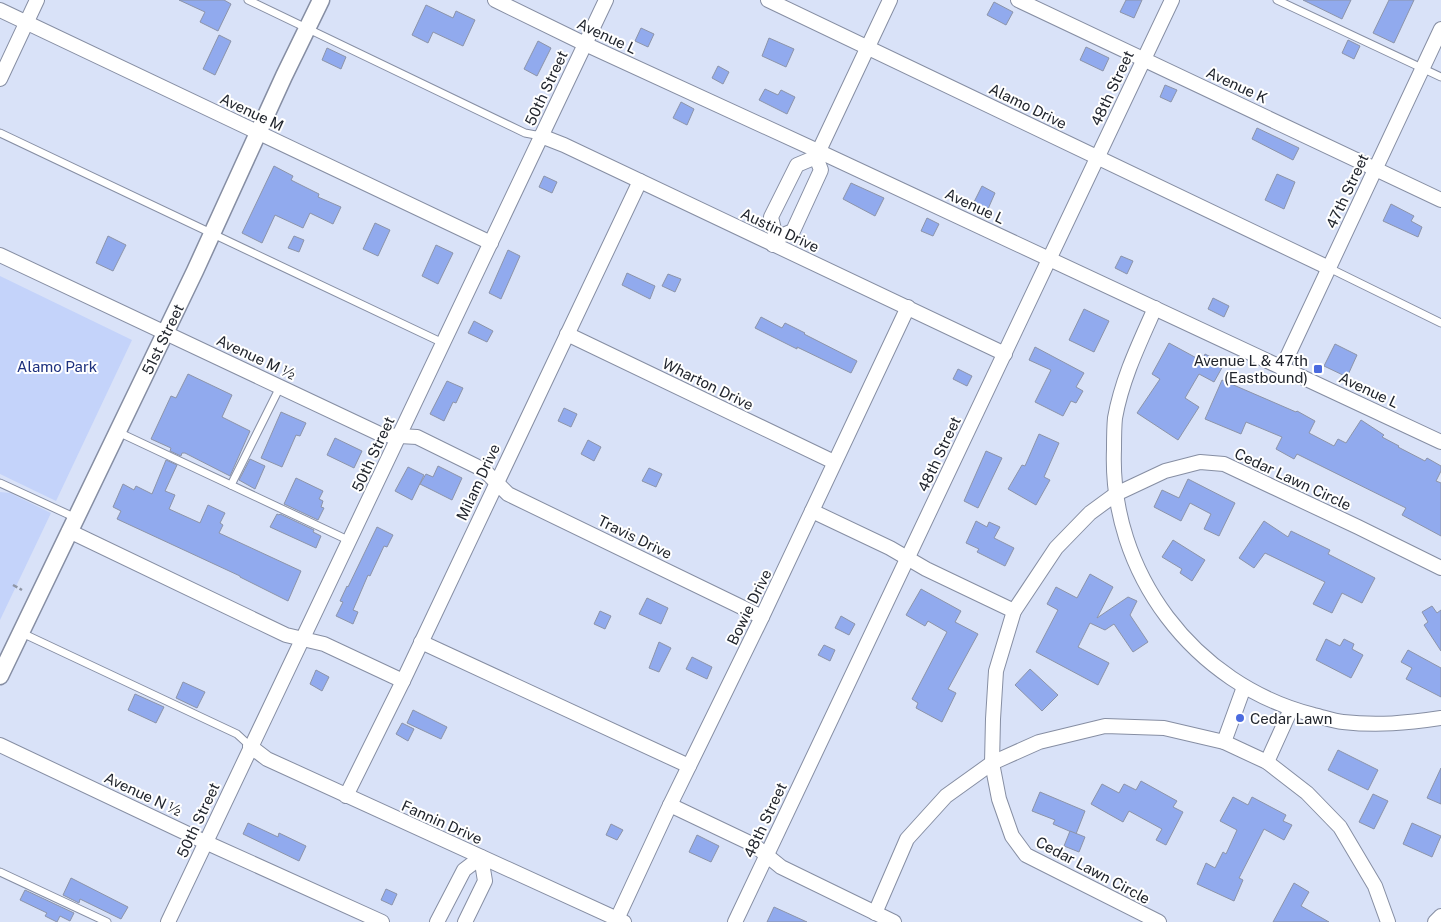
<svg xmlns="http://www.w3.org/2000/svg" width="1441" height="922" viewBox="0 0 1441 922" font-family="'Public Sans',sans-serif">
	<rect width="100%" height="100%" fill="#d9e2f8"/>
	<g fill="#c4d3fa">
		<path d="M0,276L132,340L56,501L0,474Z"/>
		<path d="M0,492L10,493L51,513L0,620Z"/>
	</g>
	<g fill="#91aaee" stroke="#8c94a9">
		<path d="M179,0H224L231,4L218,31L200,22L205,12Z"/>
		<path d="M1126,0H1142L1134,18L1120,12Z"/>
		<path d="M1303,0H1351L1342,19Z"/>
		<path d="M1389,0H1414L1394,43L1373,33Z"/>
		<path d="M994,2L1013,12L1006,25L987,15Z"/>
		<path d="M426,5L453,18L456,11L475,20L463,46L433,32L428,43L412,35Z"/>
		<path d="M641,28L654,34L648,47L635,41Z"/>
		<path d="M219,35L231,41L215,75L203,69Z"/>
		<path d="M769,38L794,49L786,67L762,56Z"/>
		<path d="M1348,40L1360,46L1354,59L1342,53Z"/>
		<path d="M538,41L551,48L537,76L524,69Z"/>
		<path d="M1086,47L1109,58L1103,71L1080,60Z"/>
		<path d="M327,48L346,57L341,69L322,60Z"/>
		<path d="M718,66L729,72L723,84L712,78Z"/>
		<path d="M1165,85L1177,90L1171,102L1160,97Z"/>
		<path d="M765,89L778,95L781,90L795,97L787,114L759,100Z"/>
		<path d="M681,102L694,109L687,125L673,118Z"/>
		<path d="M1257,128L1299,148L1293,160L1252,139Z"/>
		<path d="M274,166L293,176L291,180L319,194L318,197L341,207L333,224L310,213L303,228L275,215L262,243L242,233Z"/>
		<path d="M1277,174L1295,182L1284,209L1265,200Z"/>
		<path d="M544,176L557,182L552,193L539,187Z"/>
		<path d="M851,183L884,198L875,216L843,199Z"/>
		<path d="M982,186L995,193L988,209L974,202Z"/>
		<path d="M1391,204L1414,216L1411,221L1422,227L1418,237L1383,221Z"/>
		<path d="M927,218L939,224L933,236L921,231Z"/>
		<path d="M375,223L390,230L378,256L363,249Z"/>
		<path d="M108,236L126,245L113,271L96,263Z"/>
		<path d="M294,236L304,240L299,252L288,248Z"/>
		<path d="M436,245L453,253L438,284L422,276Z"/>
		<path d="M508,250L520,256L501,299L489,293Z"/>
		<path d="M1121,256L1133,261L1127,274L1115,268Z"/>
		<path d="M627,273L655,286L650,299L622,285Z"/>
		<path d="M668,274L681,279L675,292L662,286Z"/>
		<path d="M1213,298L1229,306L1224,317L1208,309Z"/>
		<path d="M1084,309L1109,321L1094,352L1069,340Z"/>
		<path d="M761,317L782,328L785,323L805,333L804,334L857,361L851,373L797,347V349L755,328Z"/>
		<path d="M474,321L493,331L487,342L468,333Z"/>
		<path d="M1169,343L1202,361L1205,354L1224,364L1214,382L1199,374L1185,398L1199,407L1178,440L1137,413L1160,379L1152,374Z"/>
		<path d="M1335,344L1357,355L1347,377L1324,366Z"/>
		<path d="M1035,347L1084,373L1076,387L1083,391L1076,403L1071,401L1063,416L1035,402L1051,370L1029,360Z"/>
		<path d="M958,369L972,376L967,386L953,379Z"/>
		<path d="M188,374L232,395L222,417L250,431L230,476L185,453H182L181,456L170,451L171,448L151,439L171,396L176,398Z"/>
		<path d="M1222,380L1296,412L1297,411L1315,421L1309,433L1334,446L1338,439L1346,443L1361,420L1384,435L1382,437L1399,446L1398,447L1425,461L1427,458L1441,466V471L1436,481L1441,483V536L1402,515L1406,508L1297,454L1294,459L1276,449L1282,437L1246,422L1241,434L1205,419Z"/>
		<path d="M447,381L463,388L456,403L453,402L444,421L430,414Z"/>
		<path d="M564,408L577,414L571,427L558,421Z"/>
		<path d="M281,412L306,423L300,436L296,435L282,467L261,458Z"/>
		<path d="M1039,434L1059,443L1044,477L1050,480L1036,505L1008,489L1022,465L1025,466Z"/>
		<path d="M335,438L362,451L354,468L327,455Z"/>
		<path d="M588,440L601,447L594,461L581,454Z"/>
		<path d="M986,451L1002,458L978,508L964,501Z"/>
		<path d="M250,459L265,466L255,489L239,480Z"/>
		<path d="M166,460L177,465L165,491L175,495L169,509L200,523L208,505L225,513L220,523L223,525L219,533L301,571L288,601L240,577V576L117,519L121,511L113,507L123,484L134,490L136,486L152,494Z"/>
		<path d="M438,466L462,478L452,500L420,484L426,474L433,477Z"/>
		<path d="M408,467L424,475L412,500L395,491Z"/>
		<path d="M649,468L662,474L656,487L642,481Z"/>
		<path d="M296,478L323,491L319,499L323,501L321,507L324,508L318,520L284,504Z"/>
		<path d="M1188,479L1235,503L1219,536L1204,529L1211,514L1190,503L1181,521L1154,507L1162,490L1179,498Z"/>
		<path d="M277,514L279,515L280,514L314,530L313,532L321,536L316,548L270,527Z"/>
		<path d="M976,521L987,527L989,522L1000,527L994,538L1014,548L1005,566L977,552L979,549L966,543Z"/>
		<path d="M1264,521L1288,537L1291,531L1330,550L1328,554L1375,578L1362,603L1342,593L1332,613L1313,604L1325,582L1265,553L1254,568L1239,558Z"/>
		<path d="M377,527L393,535L387,547L384,546L370,576L368,575L353,610L358,612L353,624L336,616L343,602L340,601L347,586L348,587Z"/>
		<path d="M1173,540L1205,560L1192,581L1180,573L1182,569L1162,557Z"/>
		<path d="M1090,574L1113,587L1097,618L1128,597L1137,601L1130,615L1148,642L1133,652L1114,624L1105,630L1090,623L1078,647L1109,663L1098,685L1036,652L1058,610L1047,604L1056,587L1077,598Z"/>
		<path d="M921,589L961,611L955,622L978,634L948,689L956,693L942,722L916,708L918,703L912,699L947,632L928,621L925,626L906,615Z"/>
		<path d="M647,598L668,608L661,624L639,614Z"/>
		<path d="M1432,606L1437,613L1441,610V651L1424,625L1428,622L1422,612Z"/>
		<path d="M600,611L611,616L605,629L594,624Z"/>
		<path d="M841,616L855,624L849,635L835,628Z"/>
		<path d="M1326,639L1340,646L1344,639L1354,644L1352,649L1363,655L1351,678L1316,660Z"/>
		<path d="M659,642L671,648L659,672L649,668Z"/>
		<path d="M824,645L835,650L830,661L818,655Z"/>
		<path d="M1408,650L1441,668V697L1406,679L1412,668L1401,662Z"/>
		<path d="M692,657L712,667L707,679L686,669Z"/>
		<path d="M1030,669L1058,695L1042,711L1015,685Z"/>
		<path d="M316,670L329,677L322,691L310,684Z"/>
		<path d="M183,682L205,692L197,708L176,698Z"/>
		<path d="M135,694L164,707L156,723L128,710Z"/>
		<path d="M413,710L447,727L441,739L407,723Z"/>
		<path d="M402,723L414,729L408,741L396,734Z"/>
		<path d="M1338,750L1378,770L1368,790L1328,770Z"/>
		<path d="M1441,768V804L1427,798Z"/>
		<path d="M1141,781L1177,801L1173,807L1183,812L1166,845L1156,840L1162,829L1129,811L1123,822L1091,804L1102,784L1119,793L1124,784L1136,790Z"/>
		<path d="M1040,792L1085,811L1076,834L1053,824L1055,820L1032,811Z"/>
		<path d="M1373,794L1388,801L1374,829L1359,822Z"/>
		<path d="M1233,797L1248,805L1252,797L1286,815L1283,821L1292,825L1284,840L1264,829L1239,878L1243,880L1234,901L1197,884L1206,863L1215,868L1223,852L1226,854L1237,830L1220,821Z"/>
		<path d="M248,823L278,837L279,833L306,846L299,861L243,834Z"/>
		<path d="M1412,823L1441,836L1432,857L1403,844Z"/>
		<path d="M611,824L623,830L617,840L606,835Z"/>
		<path d="M1070,831L1085,837L1079,852L1064,846Z"/>
		<path d="M697,835L719,846L711,862L689,852Z"/>
		<path d="M71,878L128,907L121,919L80,899L79,903L63,895Z"/>
		<path d="M1294,883L1309,892L1301,906L1329,922H1273Z"/>
		<path d="M386,889L397,894L392,905L381,900Z"/>
		<path d="M25,890L74,913L70,921L60,916L57,922L45,916L47,913L20,900Z"/>
		<path d="M774,907L807,922H767Z"/>
	</g>
	<g fill="none" stroke-linecap="round" stroke-linejoin="round">
		<defs>
			<g id="service">
				<path d="M248,0L525,133L541,136"/>
				<path d="M1277,0L1441,77"/>
				<path d="M0,133L443,343"/>
				<path d="M1329,268L1441,323"/>
				<path d="M118,432L350,541"/>
				<path d="M0,483L76,518"/>
				<path d="M231,485L280,387"/>
				<path d="M22,633L237,734L250,746"/>
				<path d="M0,872L107,922"/>
			</g>
			<g id="minor">
				<path d="M495,0L585,44L818,151L1441,442"/>
				<path d="M768,0L1329,268"/>
				<path d="M1018,0L1441,200"/>
				<path d="M0,10L491,243"/>
				<path d="M0,79L37,0"/>
				<path d="M541,136L564,145L1005,354"/>
				<path d="M776,238L793,231L821,170L816,157"/>
				<path d="M773,245L776,238L771,217L797,165L816,157L890,0"/>
				<path d="M0,255L382,435L417,437L484,470L508,494L762,617"/>
				<path d="M1155,308C1139,344 1122,379 1115,418C1114,428 1114,439 1114,449C1109,572 1194,685 1314,715C1323,717 1333,721 1343,722C1378,726 1407,723 1441,718"/>
				<path d="M567,334L834,462"/>
				<path d="M1282,368L1441,29"/>
				<path d="M812,511L890,548L926,569L1014,611"/>
				<path d="M69,531L286,635L324,644L403,681"/>
				<path d="M421,642L689,766"/>
				<path d="M1224,742L1244,687"/>
				<path d="M0,745L205,842L382,922"/>
				<path d="M250,746L267,759L624,922"/>
				<path d="M1267,762L1291,709"/>
				<path d="M346,796L403,681L640,181"/>
				<path d="M670,805L754,845L781,867L894,922"/>
				<path d="M875,913L907,839L946,796L992,763L1039,742L1105,726L1164,728L1224,742L1267,762L1307,793L1340,827L1375,886L1388,922"/>
				<path d="M617,919L670,805L762,617L908,307"/>
				<path d="M168,922L606,0"/>
				<path d="M437,922L464,870L481,857L485,881L465,922"/>
				<path d="M735,922L1172,0"/>
				<path d="M1159,922L1026,855L1012,836L999,799L992,763L993,719L996,671L1014,611L1056,548L1090,513L1116,494L1165,471L1200,462L1224,464L1358,527L1441,568"/>
				<path d="M1435,922L1441,916"/>
			</g>
			<g id="tertiary">
				<path id="s1" d="M0,676L195,271L284,76L321,0"/>
			</g>
		</defs>
		<use href="#service" stroke="#868ea3" stroke-width="9"/>
		<use href="#minor" stroke="#868ea3" stroke-width="16"/>
		<use href="#tertiary" stroke="#868ea3" stroke-width="19"/>
		<path stroke="#8f96a6" stroke-width="2.5" stroke-dasharray="5 2.5" stroke-linecap="butt" d="M13,585L22,590"/>
		<use href="#service" stroke="#fff" stroke-width="7"/>
		<use href="#minor" stroke="#fff" stroke-width="14"/>
		<use href="#tertiary" stroke="#fff" stroke-width="16"/>
	</g>
	<g fill="#4b6bdf" stroke="#fff" stroke-width="2">
		<rect x="1313" y="364" width="10" height="10" rx="2.5"/>
		<circle cx="1240" cy="718" r="5"/>
	</g>
	<g text-anchor="middle" dominant-baseline="central" stroke-width="4" stroke-linejoin="round" paint-order="stroke">
		<g font-size="15" fill="#22262e" stroke="#fff">
			<text transform="translate(607 36) rotate(25)">Avenue L</text>
			<text transform="translate(1237 85) rotate(25)">Avenue K</text>
			<text transform="translate(546 88) rotate(-65)">50th Street</text>
			<text transform="translate(1112 88) rotate(-65)">48th Street</text>
			<text transform="translate(1028 106) rotate(26)">Alamo Drive</text>
			<text transform="translate(252 112) rotate(25)">Avenue M</text>
			<text transform="translate(1347 191) rotate(-65)">47th Street</text>
			<text transform="translate(975 206) rotate(25)">Avenue L</text>
			<text transform="translate(780 230) rotate(25)">Austin Drive</text>
			<text stroke="none"><textPath href="#s1" startOffset="374">51st Street</textPath></text>
			<text transform="translate(256 357) rotate(25)">Avenue M ½</text>
			<text transform="translate(708 384) rotate(26)">Wharton Drive</text>
			<text transform="translate(1369 390) rotate(25)">Avenue L</text>
			<text transform="translate(373 454) rotate(-65)">50th Street</text>
			<text transform="translate(939 454) rotate(-65)">48th Street</text>
			<text transform="translate(1293 479) rotate(25)">Cedar Lawn Circle</text>
			<text transform="translate(478 482) rotate(-65)">Milam Drive</text>
			<text transform="translate(635 537) rotate(26)">Travis Drive</text>
			<text transform="translate(749 607) rotate(-64)">Bowie Drive</text>
			<text transform="translate(143 794) rotate(25)">Avenue N ½</text>
			<text transform="translate(198 820) rotate(-65)">50th Street</text>
			<text transform="translate(765 820) rotate(-65)">48th Street</text>
			<text transform="translate(442 822) rotate(24)">Fannin Drive</text>
			<text transform="translate(1093 870) rotate(28)">Cedar Lawn Circle</text>
		</g>
		<g font-size="15" fill="#22262e" stroke="#fff" text-anchor="end">
			<text x="1308" y="360">Avenue L &amp; 47th<tspan x="1308" dy="17">(Eastbound)</tspan></text>
			<text x="1250" y="718" text-anchor="start">Cedar Lawn</text>
		</g>
		<g font-size="15" fill="#1e317e" stroke="#fff">
			<text x="57" y="366">Alamo Park</text>
		</g>
	</g>
</svg>
